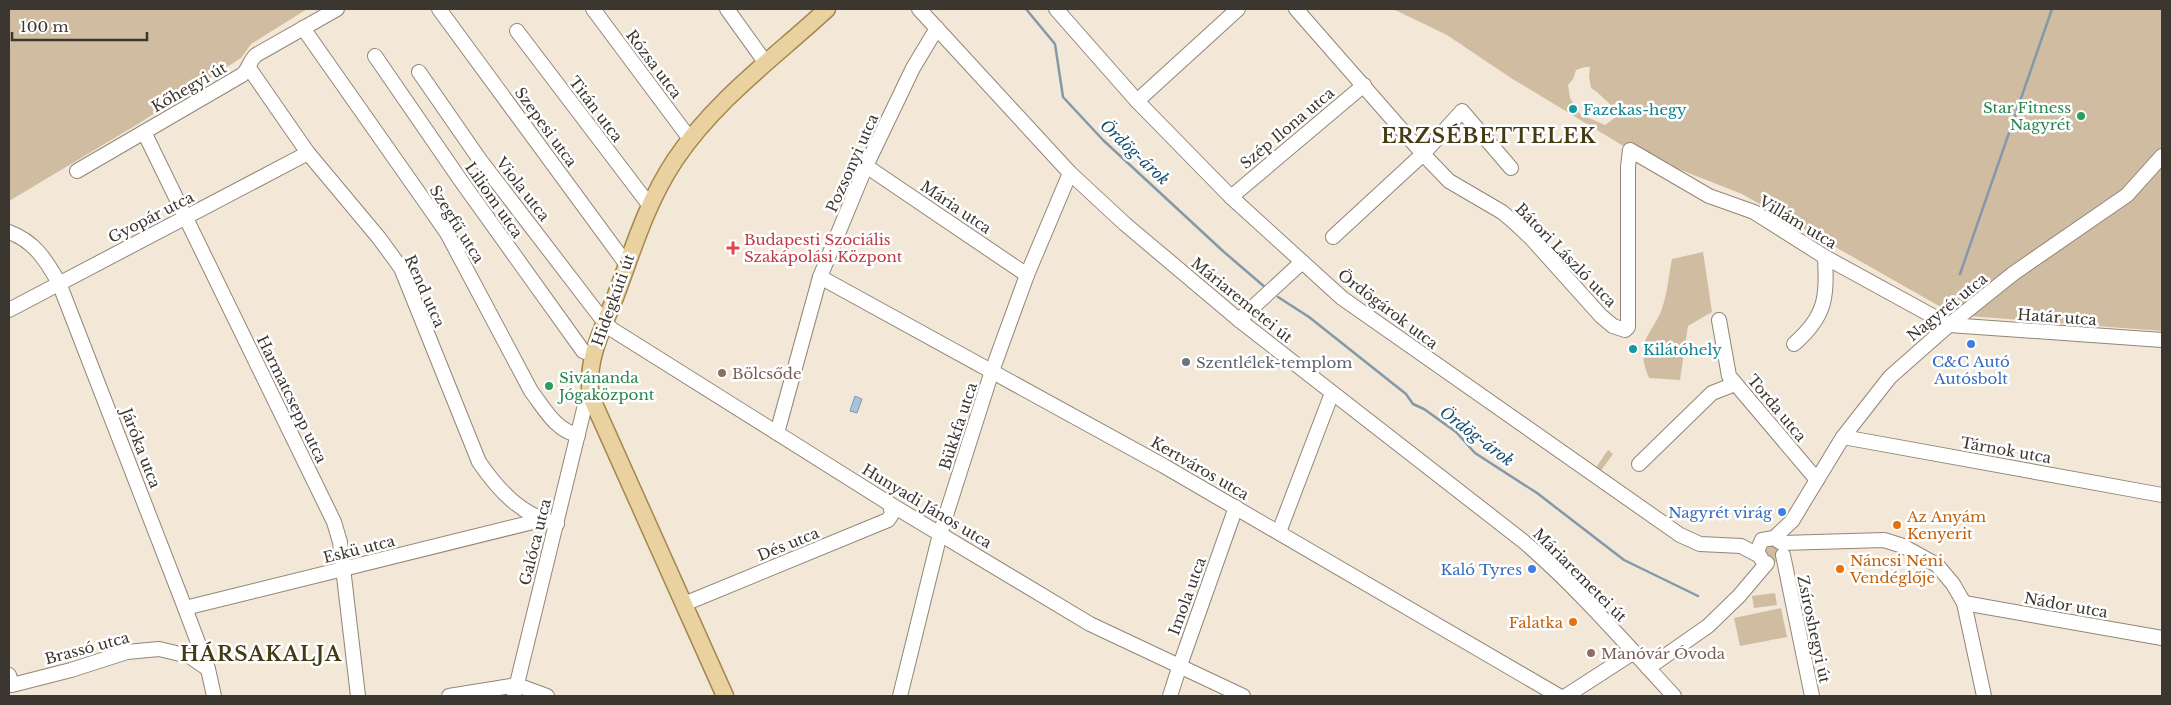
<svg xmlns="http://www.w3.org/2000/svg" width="2171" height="705" viewBox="0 0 2171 705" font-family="'Libre Baskerville',serif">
	<rect width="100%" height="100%" fill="#f3e7d7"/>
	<g fill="#d0bca1" fill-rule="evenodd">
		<path d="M9,9H307L251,44L241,58L138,124L9,201Z"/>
		<path d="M1393,9H2162V331L1955,315L1742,194L1630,150L1511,78L1447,35ZM1585,67H1590L1589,76L1591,88C1600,93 1605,101 1614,107L1616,117L1605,125L1580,114L1570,98L1568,85L1573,79L1576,70Z"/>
		<path d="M1703,252L1712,312L1688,326L1680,380L1649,378C1632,337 1655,336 1664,302C1668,288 1669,273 1672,259Z"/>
		<path d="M1608,450L1613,454L1597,476L1593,472Z"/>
		<path d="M1782,543L1779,560L1772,563L1758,547Z"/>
		<path d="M1775,593L1777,605L1754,608L1752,596Z"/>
		<path d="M1781,608L1787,637L1740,646L1734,618Z"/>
	</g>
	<path fill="#a2c4de" stroke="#8399aa" d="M855,396L862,399L857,413L850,411Z"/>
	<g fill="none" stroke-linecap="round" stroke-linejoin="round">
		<g stroke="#8399aa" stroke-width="2.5">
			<path d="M1026,9L1055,44L1063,97L1103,140L1224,252L1266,288"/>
			<path d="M1960,274L2052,9"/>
			<path d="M1278,297L1309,317L1406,394L1413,404L1424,409L1456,432L1475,453L1537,493L1624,560L1698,596"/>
		</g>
		<defs>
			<g id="minor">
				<path d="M439,9L627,265"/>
				<path d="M593,9L690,139"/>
				<path d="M727,9L765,62"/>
				<path d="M919,9L1070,173L1125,224L1239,320L1523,541C1578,588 1625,643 1674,696"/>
				<path d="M1056,9L1137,101L1231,197L1342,298L1680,535L1700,544L1741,546L1758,555"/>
				<path d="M1296,9L1423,154L1449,181L1502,212L1515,223L1531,238L1601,316L1613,326L1625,330L1628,327V167L1630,150L1709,196L1754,212L1825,257L1949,325L2162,340"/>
				<path d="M303,28L447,233L531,391C544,408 556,431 578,435"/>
				<path d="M517,31L650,206"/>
				<path d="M375,56L459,178L583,351L593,355"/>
				<path d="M249,68L308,153L379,238L401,268L479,462C499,491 521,515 557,524"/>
				<path d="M419,72L480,160L605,323L613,330L890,504L1090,624L1243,696"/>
				<path d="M1137,101L1238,9"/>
				<path d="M144,132L334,522L340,542L358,696"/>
				<path d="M866,166L1027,275"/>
				<path d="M77,171L242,75C249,70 249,61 256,55L337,9"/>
				<path d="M1231,197L1364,85"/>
				<path d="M9,232C34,241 46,260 59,283L185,608L208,669L214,696"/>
				<path d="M1333,237L1423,154L1462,111L1511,168"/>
				<path d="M820,277L1164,466L1559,696"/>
				<path d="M9,310L308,153"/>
				<path d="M1239,320L1302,262"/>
				<path d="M1719,320L1729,376L1817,480"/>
				<path d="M1794,344C1826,316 1827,298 1825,257"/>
				<path d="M777,433L820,277L866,166L913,68L937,28"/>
				<path d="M1843,437L2162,495"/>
				<path d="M1639,464L1712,393L1735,384"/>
				<path d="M1279,532L1332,393"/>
				<path d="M1774,538L1792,521L1843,437L1890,377L1949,325L2014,273L2127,195L2162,156"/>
				<path d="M1782,543L1884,540L1903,546L1937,565L1953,584L1964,603L1984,696"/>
				<path d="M1783,555L1812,696"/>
				<path d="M1762,560L1757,551L1762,540L1774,538L1780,542"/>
				<path d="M1964,603L2162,638"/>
				<path d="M684,604L888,520L892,514L890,504"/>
				<path d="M185,608L541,520"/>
				<path d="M1648,668L1708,626L1739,596L1767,563"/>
				<path d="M9,675L12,685L71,670L127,652L159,649L189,656L208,669"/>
				<path d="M449,696L517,685L547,696"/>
				<path d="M514,696L584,409L591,397"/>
				<path d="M900,696L940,534L992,371L1027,275L1070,173"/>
				<path d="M1170,696L1179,668L1236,507"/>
				<path d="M1566,696L1634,652"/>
			</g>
			<path id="major" d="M725,696L591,397C585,361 603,328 616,295C633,249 647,202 675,160C716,99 774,58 827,9"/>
		</defs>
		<use href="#minor" stroke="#918678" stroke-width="16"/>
		<use href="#major" stroke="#a3884f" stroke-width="19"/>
		<use href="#minor" stroke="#fff" stroke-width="14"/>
		<use href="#major" stroke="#e9d2a0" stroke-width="16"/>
	</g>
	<g fill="#0f9aa8" stroke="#fff" stroke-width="2">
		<circle cx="1573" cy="109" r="5"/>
		<circle cx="1633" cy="349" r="5"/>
	</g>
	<g fill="#2e9e5b" stroke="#fff" stroke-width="2">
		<circle cx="2081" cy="116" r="5"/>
		<circle cx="549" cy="386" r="5"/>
	</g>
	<path fill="#e0444e" stroke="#fff" stroke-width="2" d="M730.5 240.5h5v5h5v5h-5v5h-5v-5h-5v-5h5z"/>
	<g fill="#3f7fe0" stroke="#fff" stroke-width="2">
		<circle cx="1971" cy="344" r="5"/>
		<circle cx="1782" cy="512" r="5"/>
		<circle cx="1532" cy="569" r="5"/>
	</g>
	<circle fill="#6b7280" stroke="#fff" stroke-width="2" cx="1186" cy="362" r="5"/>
	<g fill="#8d6e63" stroke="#fff" stroke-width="2">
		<circle cx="722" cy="373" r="5"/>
		<circle cx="1591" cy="653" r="5"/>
	</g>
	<g fill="#e8710a" stroke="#fff" stroke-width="2">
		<circle cx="1897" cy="525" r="5"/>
		<circle cx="1840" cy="569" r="5"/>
		<circle cx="1573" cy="622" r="5"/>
	</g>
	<g text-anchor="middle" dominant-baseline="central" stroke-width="5" stroke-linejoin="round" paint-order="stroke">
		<g font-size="15" fill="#3b3630" stroke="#fff">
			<text transform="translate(654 64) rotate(53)">Rózsa utca</text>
			<text transform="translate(189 87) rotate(-30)">Kőhegyi út</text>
			<text transform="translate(596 109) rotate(53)">Titán utca</text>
			<text transform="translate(546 127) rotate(54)">Szepesi utca</text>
			<text transform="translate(1287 128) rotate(-40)">Szép Ilona utca</text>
			<text transform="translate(852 163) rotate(-66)">Pozsonyi utca</text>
			<text transform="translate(523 189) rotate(52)">Viola utca</text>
			<text transform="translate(494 200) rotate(55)">Liliom utca</text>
			<text transform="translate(956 207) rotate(34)">Mária utca</text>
			<text transform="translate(151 217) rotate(-27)">Gyopár utca</text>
			<text transform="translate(1798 222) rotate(31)">Villám utca</text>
			<text transform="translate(457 224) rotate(58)">Szegfű utca</text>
			<text transform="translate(1566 255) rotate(46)">Bátori László utca</text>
			<text transform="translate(425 291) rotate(66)">Rend utca</text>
			<text transform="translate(613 300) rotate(-70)">Hidegkúti út</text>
			<text transform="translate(1242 300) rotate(39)">Máriaremetei út</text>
			<text transform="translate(1947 307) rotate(-39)">Nagyrét utca</text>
			<text transform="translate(1388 309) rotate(37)">Ördögárok utca</text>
			<text transform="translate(2057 317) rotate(4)">Határ utca</text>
			<text transform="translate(292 399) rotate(64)">Harmatcsepp utca</text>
			<text transform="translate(1777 408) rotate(50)">Torda utca</text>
			<text transform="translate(958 426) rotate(-72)">Bükkfa utca</text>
			<text transform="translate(141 448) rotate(69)">Járóka utca</text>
			<text transform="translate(2006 450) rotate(10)">Tárnok utca</text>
			<text transform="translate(1200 468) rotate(30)">Kertváros utca</text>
			<text transform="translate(927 506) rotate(31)">Hunyadi János utca</text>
			<text transform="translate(535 542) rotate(-76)">Galóca utca</text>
			<text transform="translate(788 544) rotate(-22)">Dés utca</text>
			<text transform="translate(359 549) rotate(-14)">Eskü utca</text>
			<text transform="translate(1580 575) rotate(45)">Máriaremetei út</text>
			<text transform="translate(1187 596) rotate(-70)">Imola utca</text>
			<text transform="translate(2066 605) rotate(10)">Nádor utca</text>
			<text transform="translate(1814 629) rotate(78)">Zsíroshegyi út</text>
			<text transform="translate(87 648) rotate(-15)">Brassó utca</text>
		</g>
		<g font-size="15" fill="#27864d" stroke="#fff" text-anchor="end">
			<text x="2071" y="107">Star Fitness<tspan x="2071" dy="17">Nagyrét</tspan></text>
			<text x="559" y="377" text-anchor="start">Sivánanda<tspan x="559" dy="17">Jógaközpont</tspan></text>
		</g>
		<g font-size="15" fill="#0d838f" stroke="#fff" text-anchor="start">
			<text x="1583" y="109">Fazekas-hegy</text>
			<text x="1643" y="349">Kilátóhely</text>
		</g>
		<g font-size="15" fill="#be3a42" stroke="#fff" text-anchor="start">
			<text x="744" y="239">Budapesti Szociális<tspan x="744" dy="17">Szakápolási Központ</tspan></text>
		</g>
		<g font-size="15" fill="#366cbe" stroke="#fff" text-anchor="end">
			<text x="1971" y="361" text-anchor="middle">C&amp;C Autó<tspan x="1971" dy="17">Autósbolt</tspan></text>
			<text x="1772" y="512">Nagyrét virág</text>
			<text x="1522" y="569">Kaló Tyres</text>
		</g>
		<g font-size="15" fill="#5b616d" stroke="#fff" text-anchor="start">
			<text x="1196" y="362">Szentlélek-templom</text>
		</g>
		<g font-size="15" fill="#785e54" stroke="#fff" text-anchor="start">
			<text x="732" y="373">Bölcsőde</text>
			<text x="1601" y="653">Manóvár Óvoda</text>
		</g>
		<g font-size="15" fill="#c56008" stroke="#fff" text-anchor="start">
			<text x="1907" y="516">Az Anyám<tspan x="1907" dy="17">Kenyerit</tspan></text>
			<text x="1850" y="560">Náncsi Néni<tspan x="1850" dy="17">Vendéglője</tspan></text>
			<text x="1563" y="622" text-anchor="end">Falatka</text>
		</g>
		<g font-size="16" font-style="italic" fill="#195174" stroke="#fff">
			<text transform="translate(1135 152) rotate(43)">Ördög-árok</text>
			<text transform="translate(1477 436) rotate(37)">Ördög-árok</text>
		</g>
		<g font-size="20" font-weight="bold" letter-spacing="1" fill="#433b11" stroke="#fff">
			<text x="1489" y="136">ERZSÉBETTELEK</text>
			<text x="261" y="654">HÁRSAKALJA</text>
		</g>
	</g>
	<rect width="2171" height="705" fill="none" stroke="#3b3630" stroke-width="20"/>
	<path d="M12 32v8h135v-8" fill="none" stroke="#3b3630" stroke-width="2.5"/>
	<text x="20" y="32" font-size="15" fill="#3b3630" stroke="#ffffff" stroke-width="4" paint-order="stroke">100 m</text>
</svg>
